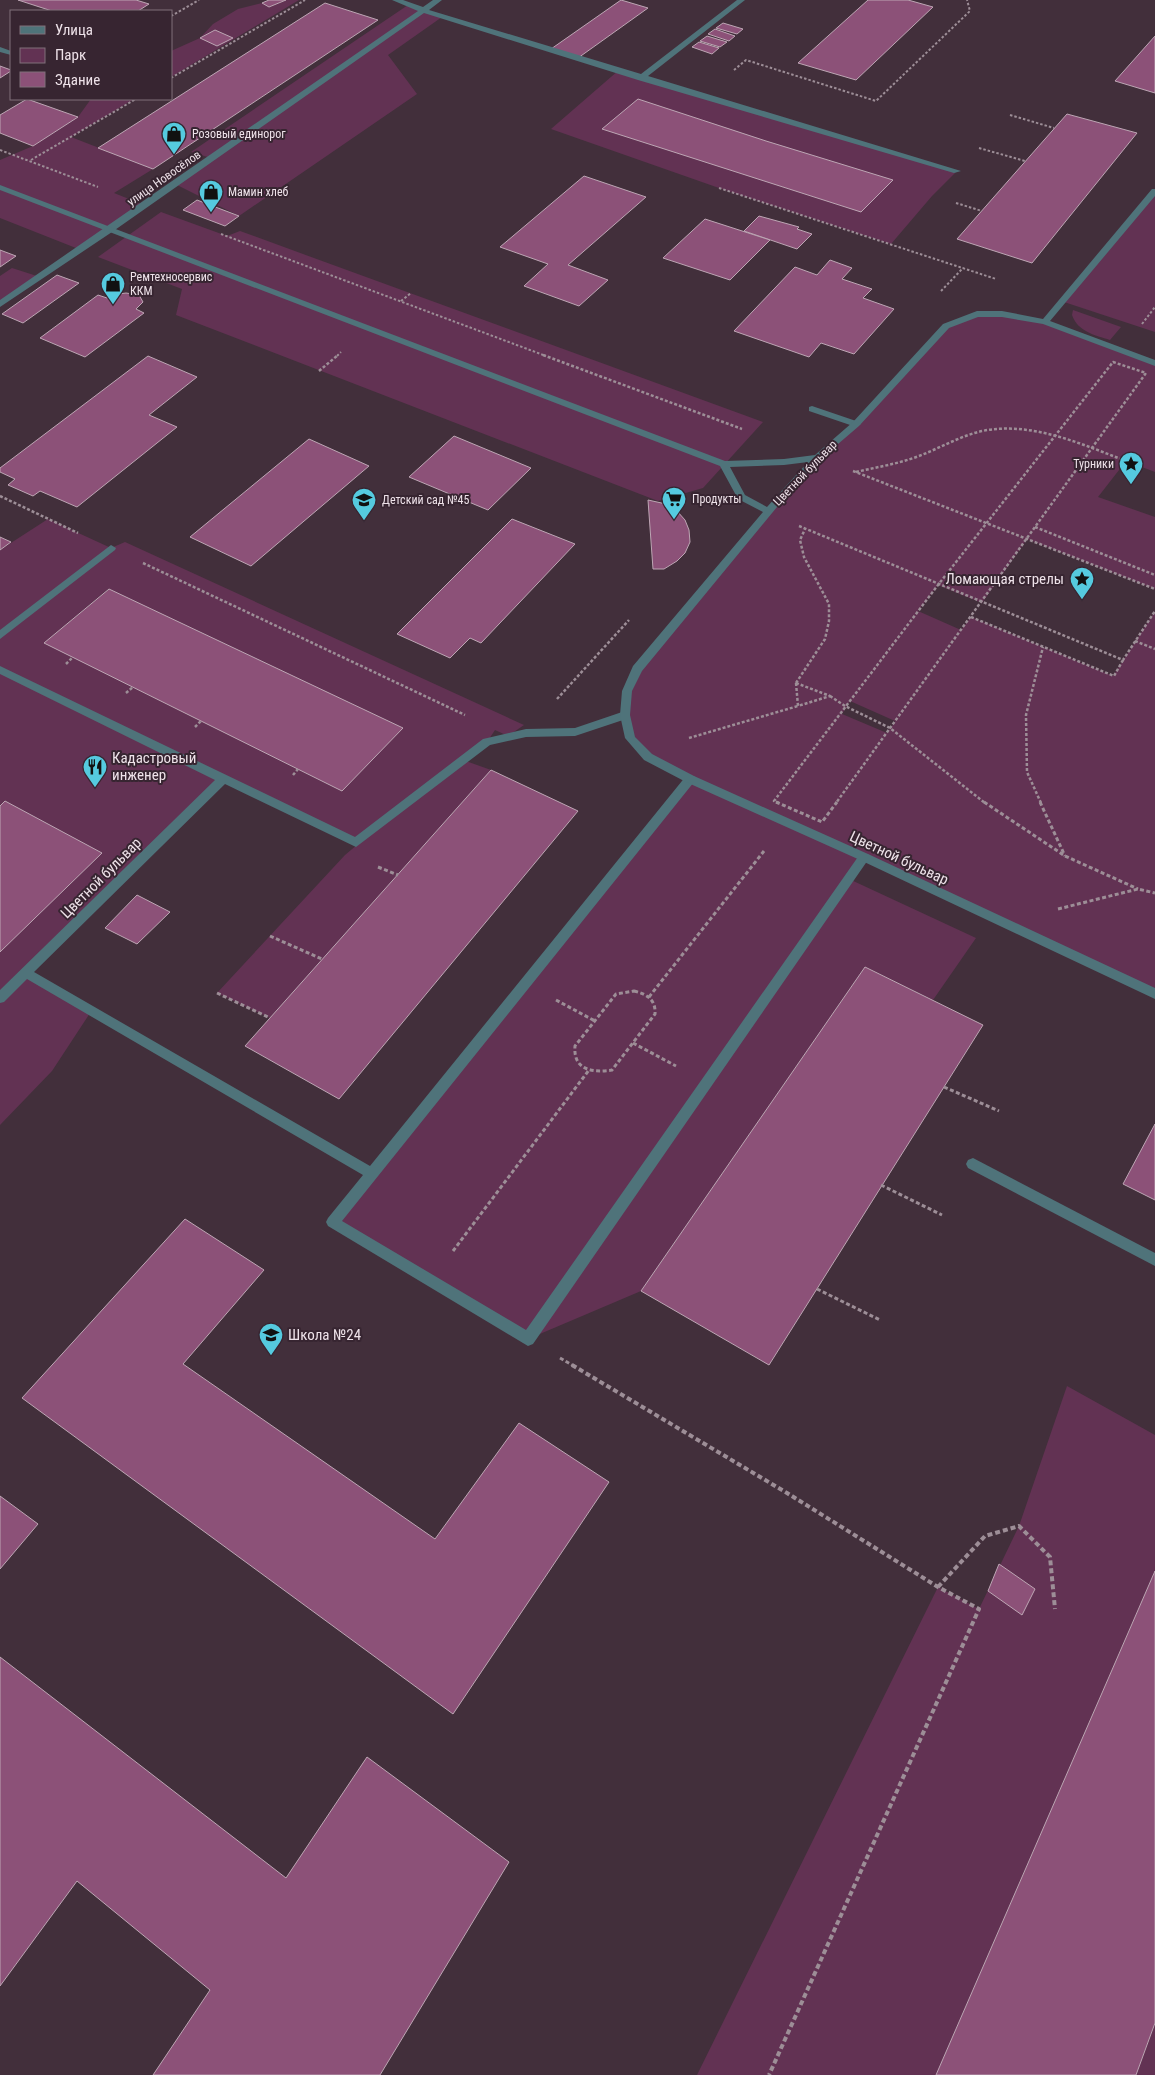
<svg xmlns="http://www.w3.org/2000/svg" width="1155" height="2075" viewBox="0 0 1155 2075" font-family="'Roboto Condensed',sans-serif">
	<rect width="100%" height="100%" fill="#422f3b"/>
	<g fill="#623253" fill-rule="evenodd">
		<path d="M286,0H299L171,77V51L200,38L213,24L238,9L262,3L270,7Z"/>
		<path d="M408,5L442,17L388,55L417,94L239,216L175,184L211,158L191,152Z"/>
		<path d="M619,70L957,171L932,196L891,244L719,188L551,129Z"/>
		<path d="M91,99H134L71,137L153,169L114,193L144,205L81,250L0,218V160L33,146L78,117Z"/>
		<path d="M1155,191V332L1064,302Z"/>
		<path d="M161,212L227,236L240,231L763,422L703,488L658,501L176,315L182,289L98,257Z"/>
		<path d="M12,268L40,277L0,304V276Z"/>
		<path d="M1073,310L1121,327L1110,340C1095,335 1078,332 1072,315Z"/>
		<path d="M977,314C1040,314 1097,342 1155,363V472L1126,461L1098,497L1155,517V589L1027,539L982,603L938,585L918,611L961,630L971,617L1113,676L1155,611V993L863,859L849,879L976,938L933,1000L865,967L641,1291L528,1339L333,1222L690,779L648,757L630,738L625,715L637,669L788,488L856,424L946,326ZM850,701L895,721V722L887,733L842,714Z"/>
		<path d="M48,519L111,548L125,542L524,725L508,736L495,730L487,742L463,760L491,770L270,1018L217,993L345,855L394,814L356,843L223,779L26,972L92,1010L52,1071L0,1125V550ZM108,589L402,728L44,643Z"/>
		<path d="M1067,1386L1155,1435V1571L936,2075H697L938,1587L979,1609L1019,1526Z"/>
		<path d="M1155,2024V2075H1136Z"/>
	</g>
	<g fill="#8c5178" stroke="#bda6b4">
		<path d="M18,0H136L149,4L138,11H52Z"/>
		<path d="M269,0H286L269,7L262,3Z"/>
		<path d="M621,0L648,8L578,58L551,49Z"/>
		<path d="M868,0H908L933,7L856,80L798,63Z"/>
		<path d="M325,3L378,20L153,169L98,148Z"/>
		<path d="M723,23L743,29L737,34L716,28Z"/>
		<path d="M715,29L735,36L729,41L708,34Z"/>
		<path d="M215,30L233,38L217,46L200,38Z"/>
		<path d="M707,36L727,42L720,47L700,41Z"/>
		<path d="M1155,36V93L1115,81Z"/>
		<path d="M699,42L719,48L712,54L692,47Z"/>
		<path d="M0,66L11,70V71L0,78Z"/>
		<path d="M27,99L78,117L33,146L0,133V115Z"/>
		<path d="M638,99L766,141L893,180L861,212L602,129Z"/>
		<path d="M1067,114L1137,133L1032,263L957,239Z"/>
		<path d="M584,176L646,197L568,265L608,280L579,306L524,286L548,264L500,247Z"/>
		<path d="M197,200L239,216L225,226L183,210Z"/>
		<path d="M759,216L799,227L797,229L812,234L797,249L744,231Z"/>
		<path d="M705,219L770,240L730,280L663,258Z"/>
		<path d="M0,250L16,256L0,267Z"/>
		<path d="M830,260L852,268L842,279L872,289L863,298L894,309L854,354L821,343L809,357L734,331L795,267L817,275Z"/>
		<path d="M57,275L79,283L23,323L2,314Z"/>
		<path d="M126,293L139,295L143,302L136,309L144,313L85,357L40,338L98,295L107,298L111,295Z"/>
		<path d="M148,356L197,377L149,415L177,427L77,507L40,491L33,496L8,485L15,479L0,472V468Z"/>
		<path d="M454,436L531,468L488,510L409,477Z"/>
		<path d="M309,439L369,466L251,566L190,537Z"/>
		<path d="M648,500L666,504L677,511L685,520L689,530L690,542L685,553L677,561L664,569H653Z"/>
		<path d="M512,519L575,544L481,643L470,638L450,658L397,634Z"/>
		<path d="M0,537L11,542L0,550Z"/>
		<path d="M109,589L403,728L342,791L44,643Z"/>
		<path d="M491,770L578,811L339,1099L245,1046Z"/>
		<path d="M5,801L102,853L0,952V806Z"/>
		<path d="M137,895L170,912L137,944L105,928Z"/>
		<path d="M865,967L983,1025L769,1365L641,1291Z"/>
		<path d="M1155,1124V1200L1123,1184Z"/>
		<path d="M185,1219L264,1270L183,1364L435,1539L519,1423L609,1482L453,1714L22,1398Z"/>
		<path d="M0,1496L38,1524L0,1569Z"/>
		<path d="M999,1564L1035,1589L1022,1615L988,1591Z"/>
		<path d="M1155,1571V2023L1136,2075H936Z"/>
		<path d="M0,1657L286,1878L367,1757L509,1862L380,2075H153L210,1990L77,1881L0,1986Z"/>
	</g>
	<g fill="none" stroke-linecap="round" stroke-linejoin="round">
		<g stroke="#9d8e97" stroke-width="2" stroke-dasharray="2.5 2" stroke-linecap="butt">
			<path d="M171,16L199,0"/>
			<path d="M734,70L746,60L876,101L970,11L967,0"/>
			<path d="M171,78L305,0"/>
			<path d="M1010,115L1054,128"/>
			<path d="M979,148L1025,161"/>
			<path d="M0,150L98,187"/>
			<path d="M31,160L136,99"/>
			<path d="M719,188L996,279"/>
			<path d="M956,203L982,211"/>
			<path d="M221,234L546,356"/>
			<path d="M941,291L963,268"/>
			<path d="M401,301L411,293"/>
			<path d="M1142,324L1155,307"/>
			<path d="M337,356L341,352"/>
		</g>
		<g stroke="#9d8e97" stroke-width="2.5" stroke-dasharray="3 2" stroke-linecap="butt">
			<path d="M543,355L742,429"/>
			<path d="M319,371L338,355"/>
			<path d="M853,471L1155,589"/>
			<path d="M856,472C877,467 898,464 919,456C940,448 960,436 982,431C1032,421 1081,444 1126,461"/>
			<path d="M0,496L78,533"/>
			<path d="M799,526L1123,660L1155,611"/>
			<path d="M1035,527L1155,575"/>
			<path d="M143,563L465,715"/>
			<path d="M971,617L1114,676L1123,660"/>
			<path d="M1135,641L1155,649"/>
			<path d="M66,664L73,657"/>
			<path d="M796,683L825,639L829,621V604L804,557L800,540L805,529"/>
			<path d="M796,683L830,696L798,706Z"/>
			<path d="M126,693L133,687"/>
			<path d="M830,696L845,706L890,728L985,803"/>
			<path d="M557,699L629,620"/>
			<path d="M195,727L201,721"/>
			<path d="M689,738L798,706"/>
			<path d="M293,775L298,769"/>
			<path d="M779,803L774,801L938,585L1113,362L1146,373L836,803"/>
			<path d="M1041,803L1027,772L1026,715L1043,647"/>
		</g>
		<g stroke="#9d8e97" stroke-width="3" stroke-dasharray="4 2.5" stroke-linecap="butt">
			<path d="M776,802L822,822L837,802"/>
			<path d="M984,802L1065,856L1138,889"/>
			<path d="M1040,802L1065,856"/>
			<path d="M378,867L398,875"/>
			<path d="M1058,909L1138,889L1155,893"/>
			<path d="M270,936L322,959"/>
			<path d="M634,991C647,994 656,1000 655,1014L612,1070C592,1073 573,1070 575,1046L616,994Z"/>
			<path d="M217,993L270,1018"/>
			<path d="M649,997L764,851"/>
			<path d="M556,1000L595,1021"/>
			<path d="M633,1043L676,1066"/>
			<path d="M944,1087L999,1111"/>
			<path d="M881,1185L942,1215"/>
			<path d="M453,1251L589,1070"/>
			<path d="M817,1289L880,1320"/>
			<path d="M560,1358L574,1366"/>
		</g>
		<g stroke="#9d8e97" stroke-width="4" stroke-dasharray="5 3" stroke-linecap="butt">
			<path d="M572,1365L787,1493L938,1587L979,1609L769,2075"/>
			<path d="M938,1587L985,1536L1019,1526L1050,1557L1055,1609"/>
		</g>
		<g fill="#4f737a" fill-rule="evenodd">
			<path d="M392,0H403L423,7L433,0H442L429,10L641,74L737,0H745L648,76L961,171L954,173L638,80L424,13L112,232L0,307V300L418,11Z"/>
			<path d="M0,47L11,51V55L0,52Z"/>
			<path d="M812,406L859,422L861,424L856,427L809,411V407Z"/>
			<path d="M111,545L116,548L115,550L0,639V630Z"/>
			<path d="M0,666L355,837L483,739L526,729L575,728L625,711L629,712L630,715L629,718L575,736L526,737L490,745L356,847L225,784L34,972L370,1166L686,776H694L696,779L694,782L342,1221L526,1330L860,854H868L870,857L533,1344L528,1346L328,1226L326,1222L328,1218L363,1175L27,979L4,1002L0,1003V990L215,780L0,674Z"/>
			<path d="M973,1158L1155,1253V1266L968,1168L966,1164L968,1160Z"/>
		</g>
		<path fill="#4f737a" fill-rule="evenodd" d="M0,185L725,461L784,459L815,455L853,422L943,324L977,311H1002L1043,319L1152,189H1155V196L1050,321L1155,360V366L1043,324L1002,317H978L949,328L859,426L824,456L791,490L642,671L632,691L630,715L635,737L652,754L694,776L868,854L1155,988V999L860,860L686,782L644,760L625,738L620,715L622,691L633,666L763,512L738,499L720,466L0,190ZM808,462L767,507L745,495L730,467L784,465Z"/>
	</g>
	<defs>
		<symbol id="shop-pin" viewBox="-11 -11 22 30"><path d="M0 17L-7.5 6A9.5 9.5 0 1 1 7.5 6Z" fill="#55cadf" stroke="#372531"/><path d="M-5-2.5h2.3a2.7 3.5 0 0 1 5.4 0H5L5.5 6h-11ZM-1.5-2.5h3a1.5 2.3 0 0 0-3 0Z" fill="#111"/></symbol>
		<symbol id="sight-pin" viewBox="-11 -11 22 30"><path d="M0 17L-7.5 6A9.5 9.5 0 1 1 7.5 6Z" fill="#55cadf" stroke="#372531"/><path d="M0-6L1.8-2.2L6-1.7L2.9 1.2L3.7 5.4L0 3.3L-3.7 5.4L-2.9 1.2L-6-1.7L-1.8-2.2Z" fill="#111"/></symbol>
		<symbol id="supermarket-pin" viewBox="-11 -11 22 30"><path d="M0 17L-7.5 6A9.5 9.5 0 1 1 7.5 6Z" fill="#55cadf" stroke="#372531"/><path d="M-6-5.5h2.5l.6 2H6L4.5 2H-2.5L-4.4-4H-6ZM-1.5 3.2a1.3 1.3 0 1 0 .1 0ZM3 3.2a1.3 1.3 0 1 0 .1 0Z" fill="#111"/></symbol>
		<symbol id="school-pin" viewBox="-11 -11 22 30"><path d="M0 17L-7.5 6A9.5 9.5 0 1 1 7.5 6Z" fill="#55cadf" stroke="#372531"/><path d="M0-5L7-2L0 1L-7-2ZM-4 1L0 2.5L4 1V4Q0 6-4 4Z" fill="#111"/></symbol>
		<symbol id="restaurant-pin" viewBox="-11 -11 22 30"><path d="M0 17L-7.5 6A9.5 9.5 0 1 1 7.5 6Z" fill="#55cadf" stroke="#372531"/><path d="M-5-6h1v4h1v-4h1v4h1v-4h1v5L-1.5 .5V6h-2V.5L-5-1ZM5-6V6H3V1.5H1.5Q1.5-4 5-6Z" fill="#111"/></symbol>
	</defs>
	<g fill-rule="evenodd">
		<use href="#shop-pin" x="160" y="120" width="28" height="38"/>
		<use href="#shop-pin" x="197" y="178" width="28" height="38"/>
		<use href="#shop-pin" x="99" y="270" width="28" height="38"/>
		<use href="#sight-pin" x="1117" y="450" width="28" height="38"/>
		<use href="#supermarket-pin" x="660" y="485" width="28" height="38"/>
		<use href="#school-pin" x="350" y="486" width="28" height="38"/>
		<use href="#sight-pin" x="1068" y="565" width="28" height="38"/>
		<use href="#restaurant-pin" x="81" y="753" width="28" height="38"/>
		<use href="#school-pin" x="257" y="1321" width="28" height="38"/>
	</g>
	<g text-anchor="middle" dominant-baseline="central" stroke-width="4" stroke-linejoin="round" paint-order="stroke">
		<g font-size="12" fill="#eee2e9" stroke="#372531" text-anchor="start">
			<text x="192" y="134">Розовый единорог</text>
			<text x="228" y="192">Мамин хлеб</text>
			<text x="130" y="277">Ремтехносервис<tspan x="130" dy="14">ККМ</tspan></text>
			<text x="1114" y="464" text-anchor="end">Турники</text>
			<text x="692" y="499">Продукты</text>
			<text x="382" y="500">Детский сад №45</text>
		</g>
		<g font-size="12" fill="#eee2e9" stroke="#372531">
			<text transform="translate(164 178) rotate(-35)">улица Новосёлов</text>
			<text transform="translate(805 473) rotate(-46)">Цветной бульвар</text>
		</g>
		<g font-size="15" fill="#eee2e9" stroke="#372531" text-anchor="start">
			<text x="1064" y="579" text-anchor="end">Ломающая стрелы</text>
			<text x="112" y="758">Кадастровый<tspan x="112" dy="17">инженер</tspan></text>
			<text x="288" y="1335">Школа №24</text>
		</g>
		<g font-size="15" fill="#eee2e9" stroke="#372531">
			<text transform="translate(899 858) rotate(25)">Цветной бульвар</text>
			<text transform="translate(101 878) rotate(-45)">Цветной бульвар</text>
		</g>
	</g>
	<rect x="10" y="10" width="162" height="90" fill="#372531" stroke="#80717b"/>
	<rect x="20" y="26" width="25" height="8" fill="#4f737a" stroke="#80717b"/>
	<text x="55" y="35" font-size="15" fill="#eee2e9">Улица</text>
	<rect x="20" y="48" width="25" height="15" fill="#623253" stroke="#80717b"/>
	<text x="55" y="60" font-size="15" fill="#eee2e9">Парк</text>
	<rect x="20" y="72" width="25" height="15" fill="#8c5178" stroke="#80717b"/>
	<text x="55" y="85" font-size="15" fill="#eee2e9">Здание</text>
</svg>
